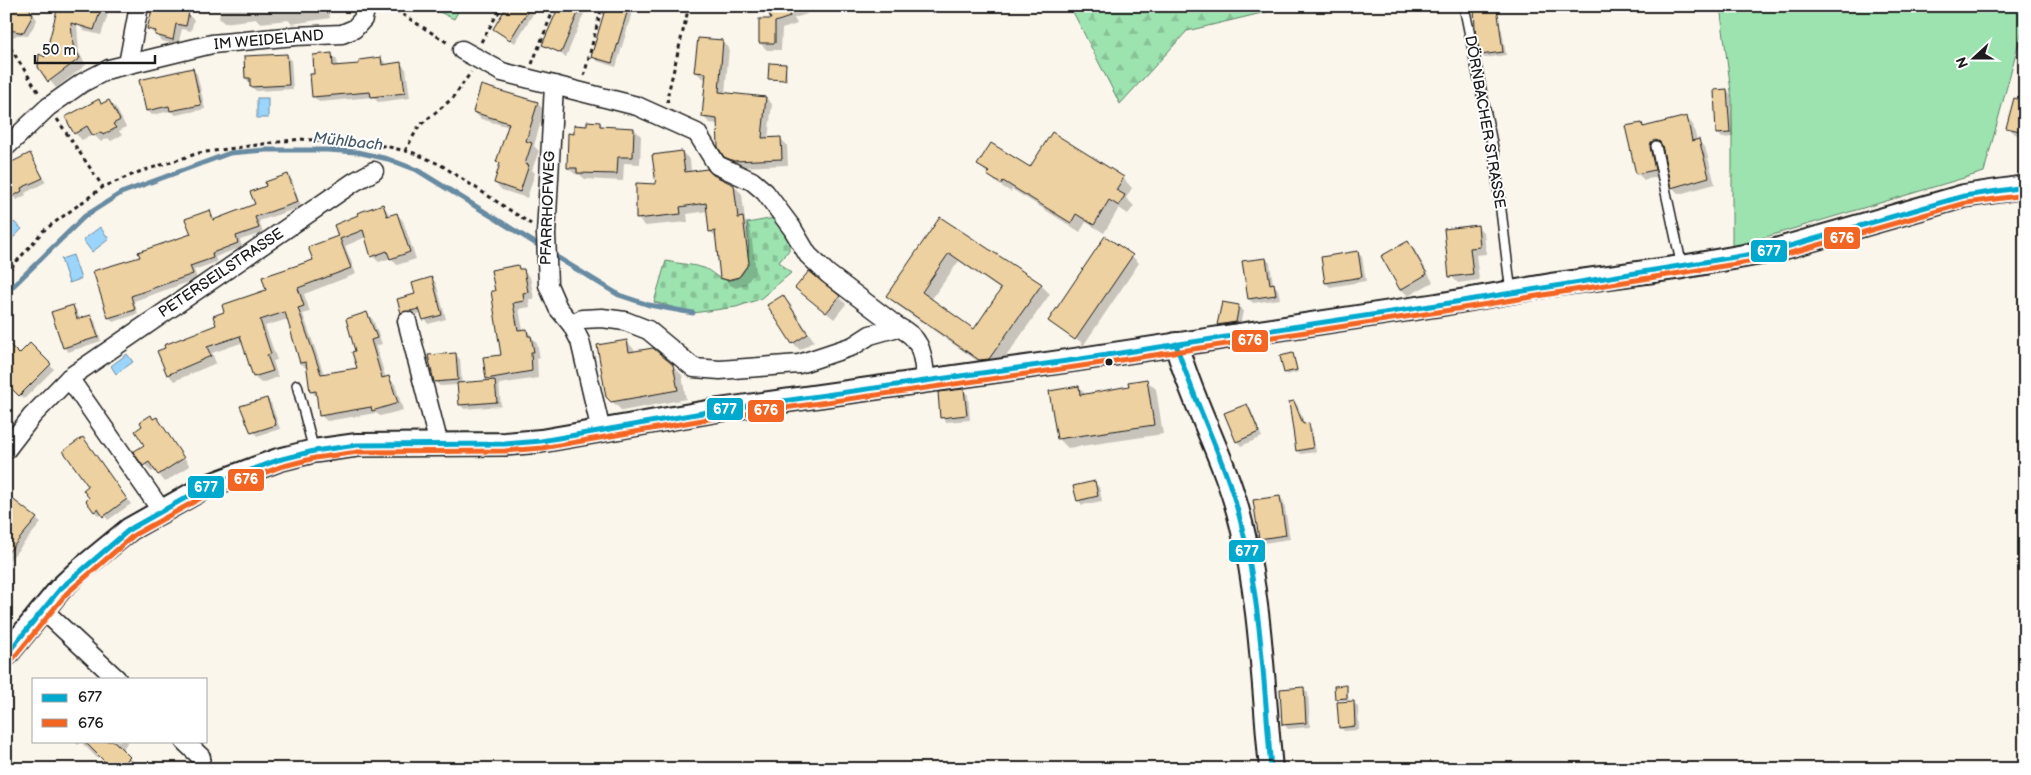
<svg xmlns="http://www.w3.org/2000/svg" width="2031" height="775" viewBox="0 0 2031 775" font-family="'Balsamiq Sans',sans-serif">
	<defs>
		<pattern id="forest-firs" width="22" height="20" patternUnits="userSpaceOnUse" patternTransform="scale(1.25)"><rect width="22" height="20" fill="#9de3b0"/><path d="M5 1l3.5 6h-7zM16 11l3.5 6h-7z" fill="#87c297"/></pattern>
		<pattern id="cemetery-stones" width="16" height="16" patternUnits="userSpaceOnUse" patternTransform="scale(1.25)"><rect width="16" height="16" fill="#9de3b0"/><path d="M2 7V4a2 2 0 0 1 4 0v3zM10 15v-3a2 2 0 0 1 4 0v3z" fill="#87c297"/></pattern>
	</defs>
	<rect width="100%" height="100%" fill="#fbf6ec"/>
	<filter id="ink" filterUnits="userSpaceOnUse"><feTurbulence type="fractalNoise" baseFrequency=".02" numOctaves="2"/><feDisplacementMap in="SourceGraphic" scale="10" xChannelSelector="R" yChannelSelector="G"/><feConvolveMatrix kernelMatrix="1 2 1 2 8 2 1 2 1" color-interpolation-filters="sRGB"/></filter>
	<g filter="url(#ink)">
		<path fill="#9de3b0" stroke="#5c8066" d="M1720,6H2025V19L1984,172L1732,247V99Z"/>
		<g fill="url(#forest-firs)" stroke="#5c8066">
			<path d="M427,6H461L454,19Z"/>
			<path d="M1070,6H1291L1187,31L1120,104Z"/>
		</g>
		<path fill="url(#cemetery-stones)" stroke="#5c8066" d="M775,218L789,232V250L779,262L791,273L760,299L736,307L693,313L654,302L666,261C678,264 692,264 704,268C712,271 718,280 727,280C755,281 748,239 747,223Z"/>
		<g fill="#9bd5fb" stroke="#688ba2">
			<rect x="257" y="98" width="11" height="20"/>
			<path d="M14,222L22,229L9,242L6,239V229Z"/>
			<path d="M100,227L109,239L92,252L83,240Z"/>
			<path d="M73,255L81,279L69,283L61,259Z"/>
			<path d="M127,354L133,362L116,374L111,366Z"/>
		</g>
		<g fill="#0003" fill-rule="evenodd">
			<path d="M6,6H29L37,20L28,36L17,35L13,37L9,32L6,28Z"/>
			<path d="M82,6H121L120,13L109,11L101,35L84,31L78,24Z"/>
			<path d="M151,6H188L186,13L194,20L191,31L182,29L178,45L162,41L149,29L154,8Z"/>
			<path d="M328,6L330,18L292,24L288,20L260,23L256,19L224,23L219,18L221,7L224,6Z"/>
			<path d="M508,6H538L515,43L495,29Z"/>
			<path d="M560,6H634L616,67L597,61L593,57L606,11L587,6L566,57L544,44Z"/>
			<path d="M767,6H804L807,14L794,18L797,24L782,29L781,50H767L760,43L773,20Z"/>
			<path d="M56,15L69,17L77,24L79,53L86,65L56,88L39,67L46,59Z"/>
			<path d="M1499,27L1502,30L1506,55L1485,58L1482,55Z"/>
			<path d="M723,42L729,48L725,93L766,98L772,104L768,139L780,138L787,145L788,165L741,167L732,163L725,156L718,124L710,123L703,117L707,79L702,78L696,72Z"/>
			<path d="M331,54L337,60L338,67L361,65L381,58L387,65L400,63L406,69L410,98L378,102L373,97L319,102L313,96L316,75Z"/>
			<path d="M287,55L291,60L293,89L256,91L251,86L246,78Z"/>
			<path d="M786,66L787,81L770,78Z"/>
			<path d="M192,69L197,74L205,109L176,115L171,111L152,115L148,111L141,81Z"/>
			<path d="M1727,90L1731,95L1733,137L1722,138L1718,133Z"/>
			<path d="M98,101L102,105L109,101L116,108L126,127L119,131L122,135L111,141L108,138L101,142L93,134L82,140L75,133Z"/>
			<path d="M2025,102V137L2015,134L2008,127Z"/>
			<path d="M537,103L544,110L534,146L539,151L532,170L535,173L527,198L502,190L495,183L501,164L498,161L509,127L481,119L474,112Z"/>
			<path d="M1687,118L1693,125L1697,141L1705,147L1715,184L1679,194L1672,187L1664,147L1656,152L1661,176L1644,180L1637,173L1642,124L1645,127Z"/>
			<path d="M600,123L604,128L634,129L641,136L640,164L624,163L623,181L585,179L580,175L575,174L568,168L575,135Z"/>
			<path d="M682,152L690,160L691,172L712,176L734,186L742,194L745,221L750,226L756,271L746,284L736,288L730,285L722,277L717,238L710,231L708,211L687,214L688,222L645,226L638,219L657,185Z"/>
			<path d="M30,155L46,182L25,193L26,195L17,200L6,189Z"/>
			<path d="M979,165L1123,178L1132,188L1126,198L1134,206L1128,214L1119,208L1104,233L1086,222L1080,232L1012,189L1011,192L998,184Z"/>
			<path d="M288,176L292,180L301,207L259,221L263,233L240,240L242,247L215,257L217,262L194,270L197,279L134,301L138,314L113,322L109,317L141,257L192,235L209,212L215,220L256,205L268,187Z"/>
			<path d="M383,205L391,217L397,214L403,221L416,259L397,265L391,258L379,262L372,256L366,237L345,246L356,274L304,294L310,312L303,314L324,374L358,369L357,351L367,313L373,320L382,344L376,346L386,379L389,378L395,384L403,410L380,416L376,413L327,421L320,415L318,398L311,391L307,369L301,363L288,319L265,326L277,360L273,361L278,377L261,383L254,377L244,342L212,353L216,363L174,381L168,374L217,326L314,261L340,237Z"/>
			<path d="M940,218L1041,285L1050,294L998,368L989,369L897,305L888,296ZM959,261L1002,291L975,330L931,300Z"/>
			<path d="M1477,226L1484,233L1486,254L1476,255L1479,280L1458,283L1451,276Z"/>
			<path d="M1408,242L1414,249L1433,282L1408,296L1401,289Z"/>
			<path d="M1358,253L1362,257L1366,281L1330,287L1326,283Z"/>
			<path d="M1132,256L1139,263L1083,346L1081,342L1049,321Z"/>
			<path d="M1266,259L1270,263L1273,284L1278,289L1280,299L1253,303L1249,299Z"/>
			<path d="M518,267L530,277L534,299H529L530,307L519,309L523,331L527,330L537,344L540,358L537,359L538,378L499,384L501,406L464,409L460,404L458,385L440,386L435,382L455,354L460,359L462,384L491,382L488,379L502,356L496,292Z"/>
			<path d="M431,279L436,283L446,319L428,324L422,314L407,316L402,312Z"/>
			<path d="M797,288L839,297L846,304L834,319Z"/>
			<path d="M783,297L790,304L814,341L800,350L793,343Z"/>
			<path d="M73,306L77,311L80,320L90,316L95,321L101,341L68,352L64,347Z"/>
			<path d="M1239,306L1243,311L1240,326L1223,329L1219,325Z"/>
			<path d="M627,341L636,352L672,365L682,375L686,399L622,411L617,406L607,397Z"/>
			<path d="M30,345L54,369L24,399L6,381L19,356Z"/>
			<path d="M1293,354L1298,372L1287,375L1281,357Z"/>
			<path d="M1146,380L1156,389L1163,434L1068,448L1058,438L1079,387L1086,395L1130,388Z"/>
			<path d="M963,390L968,395L970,420L946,422L942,418Z"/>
			<path d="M267,399L271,403L280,429L257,436L246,422L241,407Z"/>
			<path d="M1294,402L1298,406L1305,425H1308L1312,429L1316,452L1301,454L1297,450Z"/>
			<path d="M1247,405L1251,410L1262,437L1241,446L1237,441Z"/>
			<path d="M157,418L190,466L165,482L155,470L151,472L135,452L146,445L144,427Z"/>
			<path d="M87,443L131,504L108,520L102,513L99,516L94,511L89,486Z"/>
			<path d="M1094,483L1099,487L1102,501L1082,505L1078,500Z"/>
			<path d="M1280,497L1284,502L1290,539L1264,543L1260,538Z"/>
			<path d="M9,498L41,523L8,562L11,565L6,571V501Z"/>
			<path d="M1346,687L1349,700H1338L1336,698Z"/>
			<path d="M1303,689L1308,693L1310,727L1288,729L1284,724Z"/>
			<path d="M1353,702L1358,707L1359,730L1344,731L1340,727Z"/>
			<path d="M74,741H128L122,751L133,762L126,769H114L100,755L97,758L81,742L78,745Z"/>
		</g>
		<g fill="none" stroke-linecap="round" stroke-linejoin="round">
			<g stroke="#688ba2" stroke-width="5">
				<path d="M550,253L619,295L649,305L693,313"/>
				<path d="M6,293L85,216L121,193L230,153L266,150H327L357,152L388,159L417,170L543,248"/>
			</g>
		</g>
		<g fill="#edd1a1" stroke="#1c1c1c" fill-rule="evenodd">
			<path d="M6,6H28L33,15L23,33L6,29Z"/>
			<path d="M58,6H102L94,30L71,23L73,45L80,58L48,82L38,67L39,54L45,57Z"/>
			<path d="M153,6H181L180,10L189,12L186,26L176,24L173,40L155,35L156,31L147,29Z"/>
			<path d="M507,6H531L510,40L493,29Z"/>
			<path d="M559,6H581L561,53L542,45Z"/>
			<path d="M606,6H629L612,63L591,57Z"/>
			<path d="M766,6H786L790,17L775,22V43H759V19H771Z"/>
			<path d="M1474,6H1497L1503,52L1480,55L1475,28Z"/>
			<path d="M698,38L723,40L719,92L766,97L762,138L781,137L782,159L734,161L724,157L718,147L717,119L702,117L706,73L694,72Z"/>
			<path d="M332,53L333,66L359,64V60L381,57L382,65L401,62L405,93L371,97L370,92L312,97L310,74H314L313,55Z"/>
			<path d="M287,54L289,85L250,87V78H245L244,56Z"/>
			<path d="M769,63L786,64L785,80L768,79Z"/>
			<path d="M193,68L201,105L170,111L169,106L146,111L139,80Z"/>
			<path d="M481,85L538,102L526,141L532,143L525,164L529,165L520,192L494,183L500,163L496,162L509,123L473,112Z"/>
			<path d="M1727,89L1730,133L1716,134L1714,90Z"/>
			<path d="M2014,98L2025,101V132L2006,128Z"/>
			<path d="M99,99L101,104L109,100L120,120L113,124L116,128L103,135L101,132L93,136L87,126L74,134L65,117Z"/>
			<path d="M1687,116L1692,141L1699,139L1709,177L1671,188L1662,145L1655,140L1651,142L1650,147L1655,170L1636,174L1625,126L1642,123L1643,127Z"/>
			<path d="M587,121L600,122V126L634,128L633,157H618L617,174L577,173V168H567L568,133L574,134V125L587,126Z"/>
			<path d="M1052,132L1124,177L1116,190L1125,195L1119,206L1109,200L1094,225L1076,214L1071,223L1003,181L1001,184L987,175L989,172L977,165L991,143L1030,167Z"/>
			<path d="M682,151L685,172L707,169L713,175L734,185L738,218L743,217L749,263L739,277L727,280L720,278L715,231L709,232L706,203L680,207L681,214L636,219V183L656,184L652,155Z"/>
			<path d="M30,153L43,178L21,188L22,191L12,197L6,191V165Z"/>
			<path d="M288,174L298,202L255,217L259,228L236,236L238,243L212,253L213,258L190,266L193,274L131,296L135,310L108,318L93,271L140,257L138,252L191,234L185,219L210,210L213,220L255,204L250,192L266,186L265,182Z"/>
			<path d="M383,204L387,216L397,213L410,252L390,259L387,251L371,257L363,230L340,239L351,268L298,288L304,306L298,308L321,374L357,368L352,352L355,351L346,319L367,312L377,338L371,340L382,378L389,376L398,403L372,411L371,407L319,416L316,391L310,392L306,362L300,363L285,312L260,320L271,354L267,355L273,371L253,377L240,336L207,347L211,356L167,375L157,351L165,348L164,345L216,325L213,316L224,312L222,305L266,290L262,277L313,260L308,247L338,236L334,225L358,215L357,213Z"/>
			<path d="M940,217L1042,284L989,359L979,360L886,296ZM949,253L1001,289L974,329L922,292Z"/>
			<path d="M1478,225L1480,247L1470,248L1473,274L1449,277L1444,229Z"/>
			<path d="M1105,236L1133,255L1075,340L1048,321Z"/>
			<path d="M1408,241L1427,274L1400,290L1381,256Z"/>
			<path d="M1358,251L1362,277L1325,283L1321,257Z"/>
			<path d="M1266,258L1270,284L1274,283L1276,295L1248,299L1242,261Z"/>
			<path d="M518,265L519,269H524L528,292L523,293L524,301L513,303L518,330L527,329L528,336H531L534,352H531L532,371L486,379L483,357L501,355L491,291H495L491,270Z"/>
			<path d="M809,271L840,296L826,313L795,288Z"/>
			<path d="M432,277L442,315L423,320L419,309L401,313L397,299L415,294L412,283Z"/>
			<path d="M783,295L808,334L792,344L767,305Z"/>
			<path d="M1222,302L1239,305L1236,322L1217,325Z"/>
			<path d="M73,305L77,319L91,315L98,337L63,348L51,312Z"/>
			<path d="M627,340L629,352L653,348L673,365L678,390L611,402L606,397L597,345Z"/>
			<path d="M6,341L19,354L30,343L51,364L19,396L6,383Z"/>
			<path d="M456,353L458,380L434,382L428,355Z"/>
			<path d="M1293,353L1297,370L1284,373L1280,356Z"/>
			<path d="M1147,379L1154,425L1057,439L1049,391L1079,386L1080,395L1129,386L1128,382Z"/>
			<path d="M495,380L497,402L459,405L457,383Z"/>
			<path d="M964,389L967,415L940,418L938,392Z"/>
			<path d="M267,398L276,425L251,433L240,406Z"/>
			<path d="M1294,401L1303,424L1309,423L1313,448L1296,451L1289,402Z"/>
			<path d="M1247,404L1259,432L1236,442L1224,413Z"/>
			<path d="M151,415L153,419L157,417L184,458L158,475L149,462L143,466L133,452L144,445L135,431L142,426L140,422Z"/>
			<path d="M83,437L127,499L103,517L98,509L94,512L86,501L89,498L83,490L88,486L63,451Z"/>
			<path d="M1095,481L1098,496L1077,501L1073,486Z"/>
			<path d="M6,494L37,518L6,555Z"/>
			<path d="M1280,496L1286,535L1259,539L1253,500Z"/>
			<path d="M1347,685V698L1335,699L1334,686Z"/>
			<path d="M1304,687L1306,723L1282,725L1280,689Z"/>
			<path d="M1354,701L1355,726L1339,728L1337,702Z"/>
			<path d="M84,741H114L130,757L118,769H112Z"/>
		</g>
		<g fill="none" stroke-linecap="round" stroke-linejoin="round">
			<defs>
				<g id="service">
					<path d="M1465,11L1494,153L1511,293"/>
					<path d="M1656,146L1682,267"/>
					<path d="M297,385L314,451"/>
				</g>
				<g id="minor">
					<path d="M462,50L502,72L637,106L697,133L717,165L752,181L765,192L792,228L808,255L828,274L898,327C924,339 922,356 926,381"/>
					<path d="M128,64L139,6"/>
					<path d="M554,85L546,234L548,285L558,308L572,325L580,341L601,431"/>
					<path d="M6,147L48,107L82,83L109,69L212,44L295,36L342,34L354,29L363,19L366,6"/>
					<path d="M407,321L436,433L437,444"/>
					<path d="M572,325L582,319L602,318L625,321L648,330L694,368L720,370L799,364L853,346L870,335L898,327"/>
					<path d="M69,378L161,510"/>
					<path d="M6,450L32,416L69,378L354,182L374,171"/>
					<path d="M42,609L117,679"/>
					<path d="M184,741L201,757"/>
				</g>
				<g id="tertiary">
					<path d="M1176,344C1193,405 1226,460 1241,523C1261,603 1263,687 1271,769"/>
					<path d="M6,655L60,589L79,571L130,529L205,487L278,460L314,451L357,445L505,444L541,441L719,410L1074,360L1437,305L1551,285L1682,267L1772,251L1964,196L2025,187"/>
				</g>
			</defs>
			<use href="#service" stroke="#1c1c1c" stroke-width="12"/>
			<use href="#minor" stroke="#1c1c1c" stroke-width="21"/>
			<use href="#tertiary" stroke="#1c1c1c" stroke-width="26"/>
			<g stroke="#1c1c1c" stroke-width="3" stroke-dasharray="4 4" stroke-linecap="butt">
				<path d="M389,6L448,43"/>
				<path d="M6,41L39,93"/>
				<path d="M481,42L502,6"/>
				<path d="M532,64L555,6"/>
				<path d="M584,76L602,6"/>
				<path d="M668,103L667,98L689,6"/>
				<path d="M57,119L103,187"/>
				<path d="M405,151L419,126L453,98L471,72"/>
				<path d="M6,274L43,231L103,187L139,172L199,153L300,139L385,146L414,153L441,165L531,224"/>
			</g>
			<use href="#service" stroke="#fff" stroke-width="9"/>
			<use href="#minor" stroke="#fff" stroke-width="18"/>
			<use href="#tertiary" stroke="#fff" stroke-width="22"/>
			<defs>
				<g id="bus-1">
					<path d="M1176,344C1195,405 1226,461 1241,523C1261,603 1264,687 1271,769"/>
					<path d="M6,655L60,589L130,529L205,487L278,460L314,451L357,445L505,444L541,441L719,410L1074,360L1437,305L1772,251L1964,196L2025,187"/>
				</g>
				<path id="bus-2" d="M12,660L66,594L134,535L208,494L280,467L315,458L358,452L505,451L542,448L720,417L1075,367L1438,312L1773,258L1966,203L2025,195"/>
			</defs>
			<use href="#bus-1" stroke="#fff" stroke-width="9"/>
			<use href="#bus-2" stroke="#fff" stroke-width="9"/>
			<use href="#bus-1" stroke="#00a9ce" stroke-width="5"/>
			<use href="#bus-2" stroke="#f26522" stroke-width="5"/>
		</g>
	</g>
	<circle fill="#1c1c1c" stroke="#fff" stroke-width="2" cx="1109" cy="362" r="4.5"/>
	<g text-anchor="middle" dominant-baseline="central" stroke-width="4" stroke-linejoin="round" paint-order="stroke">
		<g font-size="15" fill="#1c1c1c" stroke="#fff">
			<text transform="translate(269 40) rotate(-5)">IM WEIDELAND</text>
			<text transform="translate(1485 122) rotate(80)">DÖRNBACHER STRASSE</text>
			<text transform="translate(548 208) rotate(-88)">PFARRHOFWEG</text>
			<text transform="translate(221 273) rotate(-34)">PETERSEILSTRASSE</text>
		</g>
		<g font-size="16" font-style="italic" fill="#485d6a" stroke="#fff">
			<text transform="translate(348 142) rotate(6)">Mühlbach</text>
		</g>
	</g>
	<g stroke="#fff" stroke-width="2">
		<rect x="1823" y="226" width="38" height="24" rx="5" fill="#f26522"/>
		<rect x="1750" y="239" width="38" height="24" rx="5" fill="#00a9ce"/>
		<rect x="1231" y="329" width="38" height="24" rx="5" fill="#f26522"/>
		<rect x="706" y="397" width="38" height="24" rx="5" fill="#00a9ce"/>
		<rect x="747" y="399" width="38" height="24" rx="5" fill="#f26522"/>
		<rect x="227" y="468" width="38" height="24" rx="5" fill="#f26522"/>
		<rect x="187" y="475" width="38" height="24" rx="5" fill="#00a9ce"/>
		<rect x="1228" y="539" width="38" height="24" rx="5" fill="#00a9ce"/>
	</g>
	<g font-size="14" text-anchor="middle" font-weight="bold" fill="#fff">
		<text x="1842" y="243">676</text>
		<text x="1769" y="256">677</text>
		<text x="1250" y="345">676</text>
		<text x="725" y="414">677</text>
		<text x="766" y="415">676</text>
		<text x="246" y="484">676</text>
		<text x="206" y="492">677</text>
		<text x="1247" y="556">677</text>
	</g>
	<rect width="2031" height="775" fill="none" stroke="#fff" stroke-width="25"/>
	<rect x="12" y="12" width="2006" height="750" fill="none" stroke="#1c1c1c" stroke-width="2" filter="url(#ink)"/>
	<rect x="32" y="678" width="175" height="65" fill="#ffffff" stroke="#a4a4a4"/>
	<rect x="42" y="694" width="25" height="8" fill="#00a9ce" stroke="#a4a4a4"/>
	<text x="78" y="702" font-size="15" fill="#1c1c1c">677</text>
	<rect x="42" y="719" width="25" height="8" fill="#f26522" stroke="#a4a4a4"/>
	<text x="78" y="728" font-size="15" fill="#1c1c1c">676</text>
	<g transform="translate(1974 58) rotate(249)" stroke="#ffffff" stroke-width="4" paint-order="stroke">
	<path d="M0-4L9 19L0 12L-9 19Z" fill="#1c1c1c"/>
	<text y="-8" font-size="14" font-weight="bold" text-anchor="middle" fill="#1c1c1c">N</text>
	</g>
	<path d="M35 55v8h120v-8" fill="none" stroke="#1c1c1c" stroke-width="2.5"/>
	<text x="42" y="55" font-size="15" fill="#1c1c1c" stroke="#ffffff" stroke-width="4" paint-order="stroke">50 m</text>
</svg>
